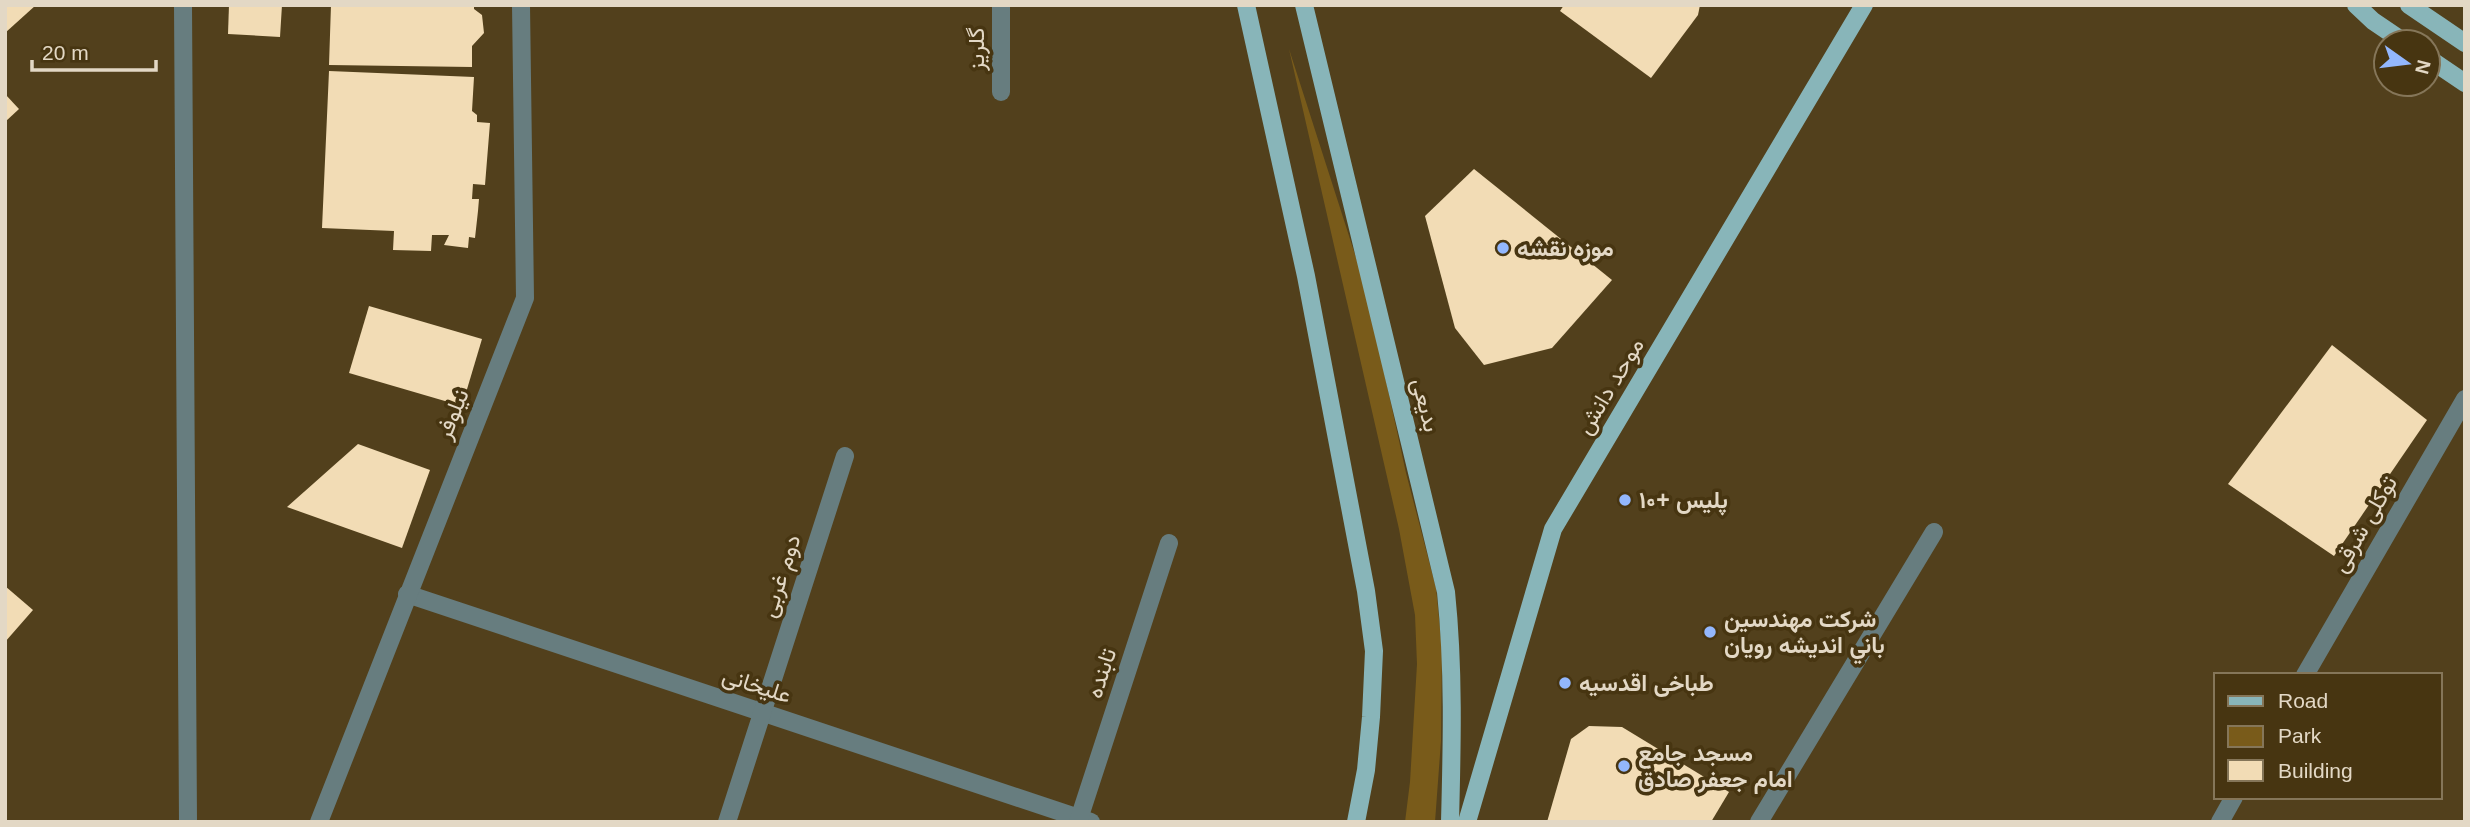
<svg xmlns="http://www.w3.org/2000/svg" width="2470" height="827" viewBox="0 0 2470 827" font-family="Arial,Vazirmatn,sans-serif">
	<rect width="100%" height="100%" fill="#52401c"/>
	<path fill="#795b1a" d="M1289,49L1359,267L1373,321L1406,473L1436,588L1442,649L1441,741L1435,822H1405L1410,782L1417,664L1415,615L1399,529Z"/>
	<g fill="#f2dcb5">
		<path d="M5,5H36L5,33Z"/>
		<path d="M229,5H282L280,37L228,34Z"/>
		<path d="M331,5H474V9L482,15L484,33L472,46V67L329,65Z"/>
		<path d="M1564,5H1700L1698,15L1651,78L1560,11Z"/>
		<path d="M329,71L474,77L472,111L477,115V122L490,123L485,185L473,184L472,199H479L478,211L475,238L469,237L468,248L444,245L449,235H432L431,251L393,250L394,231L322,228Z"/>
		<path d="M5,94L19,109L5,122Z"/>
		<path d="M1474,169L1612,280L1552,348L1484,365L1455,328L1425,216Z"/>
		<path d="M369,306L482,339L462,406L349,373Z"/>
		<path d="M2332,345L2427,420L2334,556L2228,484Z"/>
		<path d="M358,444L430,470L402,548L287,507Z"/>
		<path d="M5,586L33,610L5,642Z"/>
		<path d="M1589,726L1622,727L1729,792L1711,822H1547L1571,739Z"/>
	</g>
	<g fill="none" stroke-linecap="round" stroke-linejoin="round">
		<g stroke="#677d7f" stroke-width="18">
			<path d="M183,5L188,822"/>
			<path d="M1001,92V5"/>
			<path d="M407,594L1091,822"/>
			<path d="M2305,675L2465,399"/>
			<path d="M319,822L525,298L521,5"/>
			<path d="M727,822L845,456"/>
			<path d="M1078,822L1169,543"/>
			<path d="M1759,822L1934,532"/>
			<path d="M2220,822L2234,797"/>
		</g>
		<g stroke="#88b5b9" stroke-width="18">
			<path d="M1246,5L1306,276L1366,591L1374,651L1371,717L1366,770L1356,822"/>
			<path d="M1304,5L1446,592C1454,669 1452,745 1450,822"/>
			<path d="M2356,5L2373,21L2404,42"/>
			<path d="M2409,5L2465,43"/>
			<path d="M2428,58L2465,83"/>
			<path d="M1467,822L1553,529L1864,5"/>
		</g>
	</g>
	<g fill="#93b7fd" stroke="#473511" stroke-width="2.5">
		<circle cx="1503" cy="248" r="7"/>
		<circle cx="1625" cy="500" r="7"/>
		<circle cx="1710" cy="632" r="7"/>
		<circle cx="1565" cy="683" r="7"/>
		<circle cx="1624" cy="766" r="7"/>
	</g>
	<g text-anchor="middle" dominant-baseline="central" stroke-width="7" stroke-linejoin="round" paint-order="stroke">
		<g font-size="23" fill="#e3d8c5" stroke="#473511">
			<text transform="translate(976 49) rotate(-90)">گلریز</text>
			<text transform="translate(1610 386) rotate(-59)">موحد دانش</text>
			<text transform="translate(1426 405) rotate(76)">بدیعی</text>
			<text transform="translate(452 414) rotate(-68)">نیلوفر</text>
			<text transform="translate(2364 524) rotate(-60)">توکلی شرقی</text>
			<text transform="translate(780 576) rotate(-72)">دوم غربی</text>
			<text transform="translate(1101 673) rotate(-72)">تابنده</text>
			<text transform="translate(757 685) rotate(18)">علیخانی</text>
		</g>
		<g font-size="23" font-weight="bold" fill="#e3d8c5" stroke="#473511" text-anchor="start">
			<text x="1517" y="248">موزه نقشه</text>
			<text x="1639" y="500">پلیس +۱۰</text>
			<text x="1724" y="619">شركت مهندسين<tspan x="1724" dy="26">باني انديشه رويان</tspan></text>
			<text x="1579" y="683">طباخى اقدسيه</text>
			<text x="1638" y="753">مسجد جامع<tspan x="1638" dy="26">امام جعفر صادق</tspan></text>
		</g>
	</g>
	<rect width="2470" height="827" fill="none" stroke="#e3d8c5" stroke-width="14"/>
	<rect x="2214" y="673" width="228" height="126" fill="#473511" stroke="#857659" stroke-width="2"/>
	<rect x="2228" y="696" width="35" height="10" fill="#88b5b9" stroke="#857659" stroke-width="2"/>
	<text x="2278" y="708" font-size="21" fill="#e3d8c5">Road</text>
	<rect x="2228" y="726" width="35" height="21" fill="#795b1a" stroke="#857659" stroke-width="2"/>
	<text x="2278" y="743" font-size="21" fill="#e3d8c5">Park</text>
	<rect x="2228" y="760" width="35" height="21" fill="#f2dcb5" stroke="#857659" stroke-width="2"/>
	<text x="2278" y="778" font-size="21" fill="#e3d8c5">Building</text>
	<g transform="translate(2407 63) rotate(104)"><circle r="33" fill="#473511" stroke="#857659" stroke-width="2"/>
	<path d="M0-5L12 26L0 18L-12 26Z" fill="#93b7fd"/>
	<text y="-10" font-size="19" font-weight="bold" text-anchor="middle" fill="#e3d8c5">N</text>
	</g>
	<path d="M32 60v10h124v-10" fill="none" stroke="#e3d8c5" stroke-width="3.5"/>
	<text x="42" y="60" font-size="21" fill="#e3d8c5" stroke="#473511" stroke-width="5" paint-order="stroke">20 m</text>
</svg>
